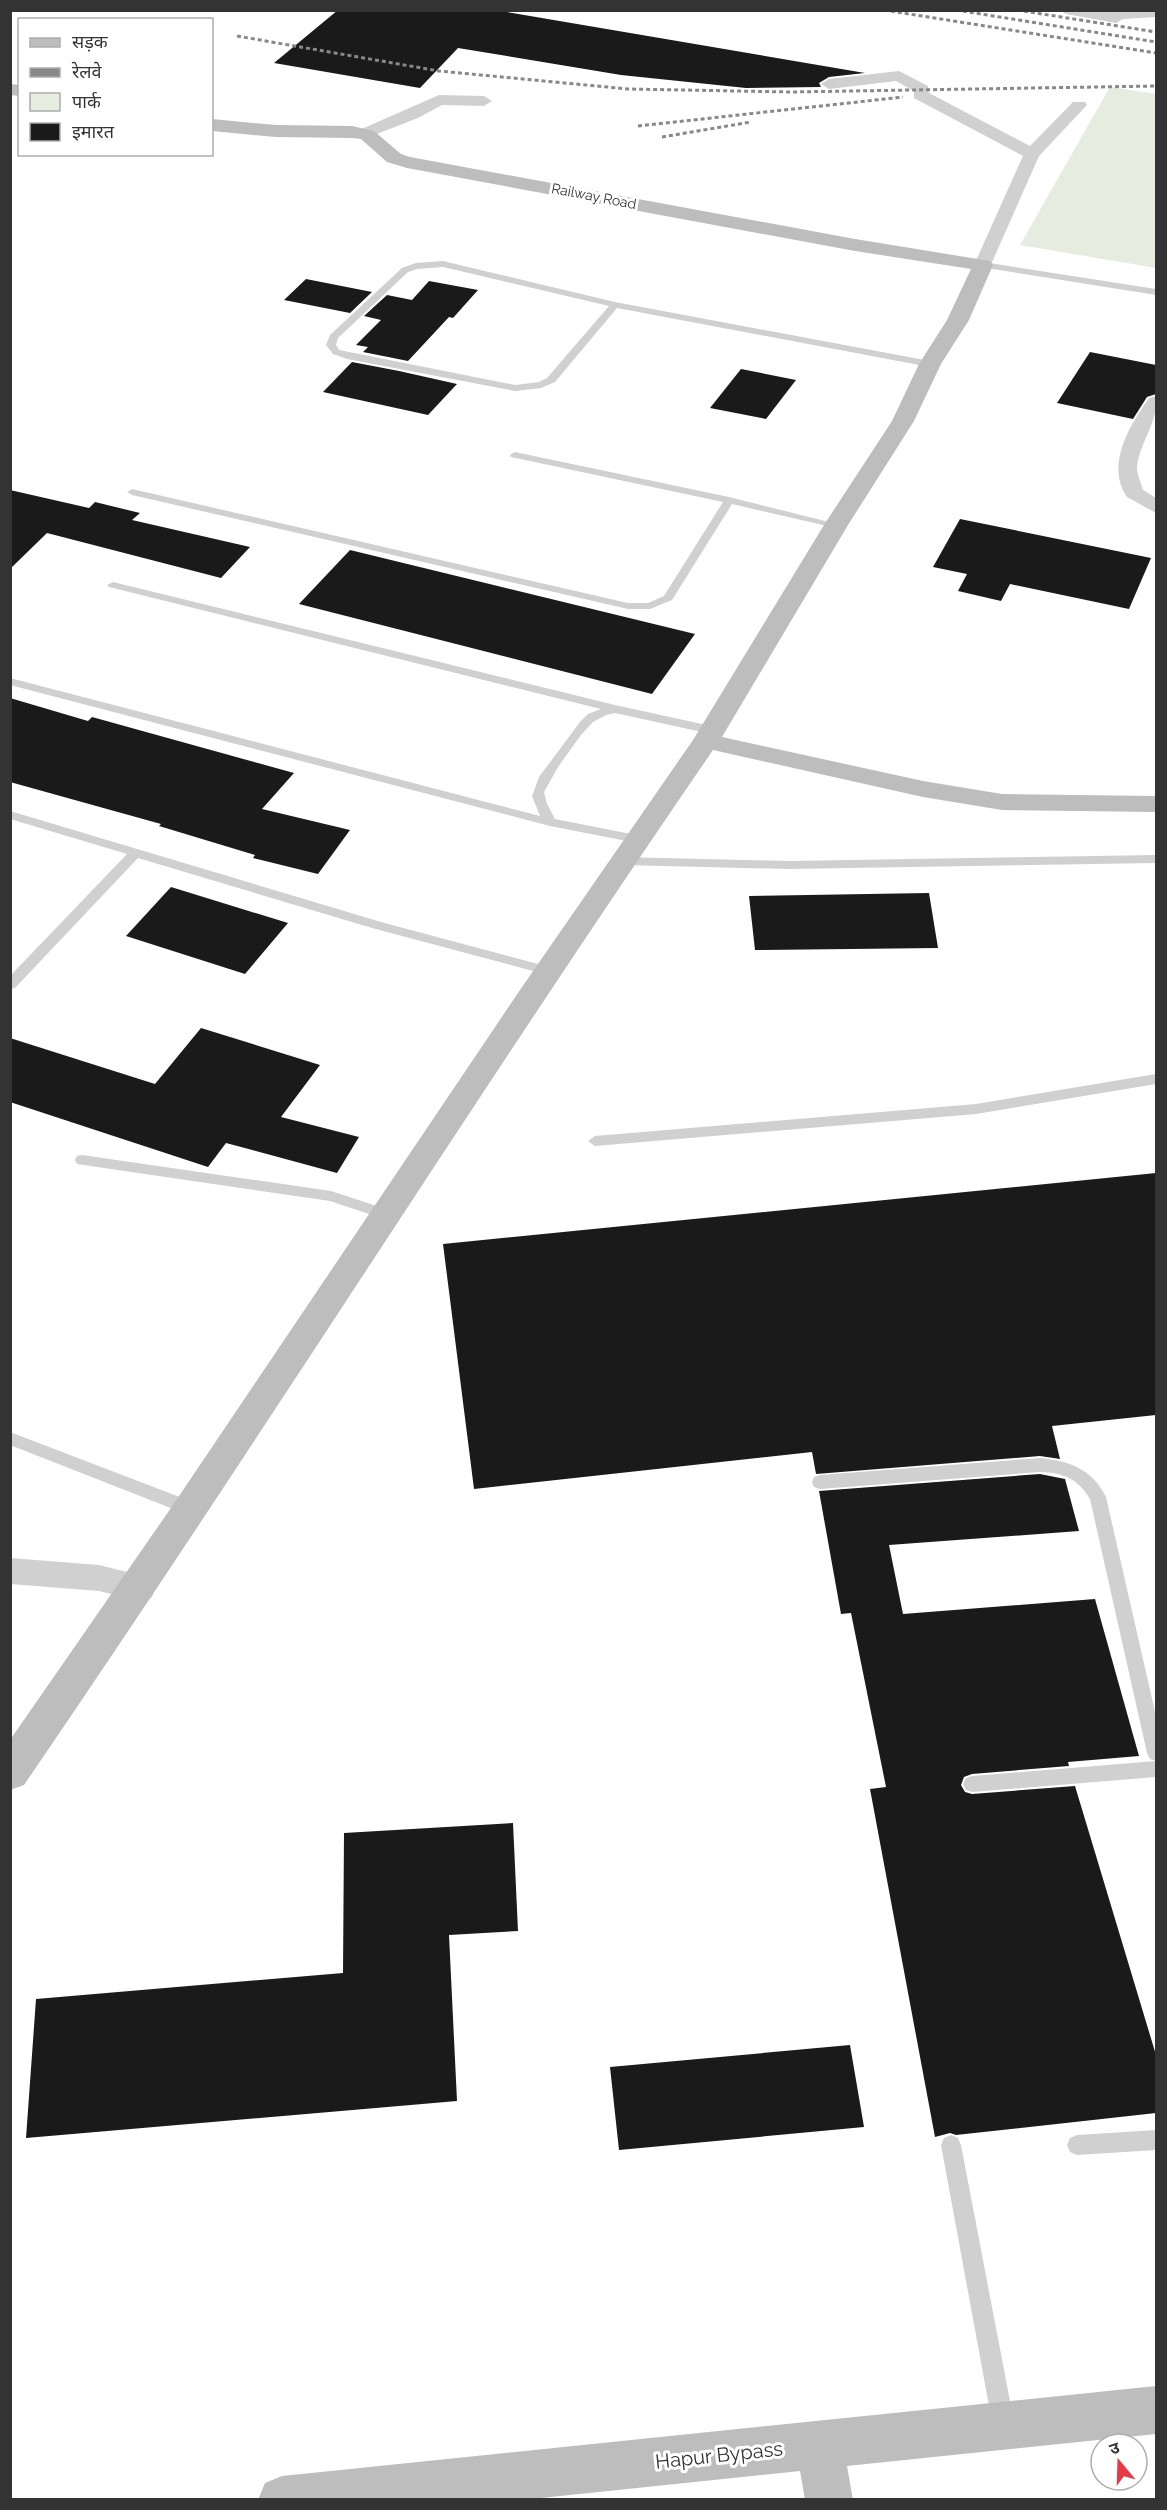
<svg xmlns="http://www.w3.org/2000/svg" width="1167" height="2510" viewBox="0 0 1167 2510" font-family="Raleway,'Noto Sans Devanagari',sans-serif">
	<rect width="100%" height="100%" fill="#fff"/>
	<path fill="#e6ecdf" d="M1110,87L1156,94V268L1020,245Z"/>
	<g fill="#1a1a1a">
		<path d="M338,10H495L865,73L829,77L819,83L821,87L746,88L621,75L458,48L420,88L274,63Z"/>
		<path d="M306,279L372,292L350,313L284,300Z"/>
		<path d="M429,281L478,290L453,318L449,317L408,361L363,352L368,347L356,345L381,320L364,316L387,295L412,300Z"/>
		<path d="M1090,352L1156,365V394L1147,397L1133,419L1057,403Z"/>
		<path d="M352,362L399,371L457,384L428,415L323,392Z"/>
		<path d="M741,369L796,380L766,419L710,408Z"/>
		<path d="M10,490L89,508L95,502L140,513L132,520L250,547L221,578L47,533L10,569Z"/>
		<path d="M960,519L1151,558L1129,609L1010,584L1001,601L958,591L967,574L933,567Z"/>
		<path d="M350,550L695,634L652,694L299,604Z"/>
		<path d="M10,698L88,721L92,717L294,773L262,809L350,830L318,874L253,858L255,855L159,826L161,824L10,782Z"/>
		<path d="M171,887L288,923L245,974L126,936Z"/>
		<path d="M929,893L938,948L755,950L749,896Z"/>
		<path d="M201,1028L320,1065L281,1117L359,1137L337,1173L226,1143L208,1167L10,1102V1038L155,1084Z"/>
		<path d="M1156,1173V1415L1052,1426L1060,1459L1040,1456L816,1474L812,1452L474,1489L443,1244Z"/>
		<path d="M1040,1474L1065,1479L1079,1531L889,1545L903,1614L1095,1599L1139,1756L1068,1762L1069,1766L972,1774L964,1777L961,1785L965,1792L972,1794L1075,1786L1156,2055V2113L956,2135L950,2133L935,2137L870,1789L886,1787L851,1613L841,1614L819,1491Z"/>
		<path d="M513,1823L518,1931L449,1935L457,2101L26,2138L36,1999L343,1973L344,1833Z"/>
		<path d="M850,2045L864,2127L619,2150L610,2067Z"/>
	</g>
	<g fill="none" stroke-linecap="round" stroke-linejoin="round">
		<g fill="#d0d0d0" fill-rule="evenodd">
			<path d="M443,261L615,302L930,361L935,364L930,367L617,308L555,382L541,388L515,391L347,359L333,354L326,345L330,335L402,268L416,263ZM443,267L609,306L547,378L539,382L515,385L339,350L336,345L338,338L408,272L417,269Z"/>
			<path d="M983,262L1156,289V295L980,267V263Z"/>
			<path d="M515,452L729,497L841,525L836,528L732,504L672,600L650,609H628L132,495L127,492L132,489L628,603H648L664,596L723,502L511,457L510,455Z"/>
			<path d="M113,582L615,705L711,726L717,730L711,734L615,713L606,715L593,722L581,735L558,767L544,792L547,804L555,819L641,836V842L637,843L550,826L10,685V678L540,816L532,796L539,777L580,722L588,714L601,709L109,587L107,585Z"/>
			<path d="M10,811L381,922L553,968L555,971L548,975L372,928L138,858L15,988L10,989V976L127,854L10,819Z"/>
			<path d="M1156,855V863L789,869L622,865L616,861L622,857L789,861Z"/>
			<path d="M1156,1074V1084L976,1114L595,1146L588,1141L595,1136L976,1104Z"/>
			<path d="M82,1155L331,1191L392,1211L394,1215L387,1220L330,1201L77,1164L75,1160L77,1156Z"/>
			<path d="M10,1432L198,1504L200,1509L198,1514L192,1516L186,1514L10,1445Z"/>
			<path d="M1040,1458C1070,1461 1092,1469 1106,1497L1156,1716V1761L1150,1759L1147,1753L1090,1499C1077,1478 1064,1473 1040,1472L820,1489L814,1487L812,1482L814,1477L820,1475Z"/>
			<path d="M1156,1761V1777L972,1792L966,1790L963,1784L966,1778L972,1776Z"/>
			<path d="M1156,2130V2150L1077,2155L1070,2152L1067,2145L1070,2138L1077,2135Z"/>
			<path d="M951,2135L958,2138L961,2145L1014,2422L1011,2430L1003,2433L995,2430L992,2422L941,2145L944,2138Z"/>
		</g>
		<g fill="#d0d0d0" fill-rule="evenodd">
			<path d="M1059,10H1156V17L1123,19L1116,23L1066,14Z"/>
			<path d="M899,71L928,86L929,93L1030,146L1073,102H1085L1087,105L1039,156L989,269H977L974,265L1023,156L914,98V91L896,81L829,89L821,84L829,79Z"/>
			<path d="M439,95L484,96L492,101L484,106L442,105L418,118L369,137H357L355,134L357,131Z"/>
			<path d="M1156,396C1159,422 1140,441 1137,467C1137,474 1141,483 1143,490L1156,498V513L1127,497C1105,465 1130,425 1149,398Z"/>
			<path d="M10,1558L99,1565L151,1578L156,1588L151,1598L140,1601L99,1591L10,1584Z"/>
		</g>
		<g fill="#bdbdbd" fill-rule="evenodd">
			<path d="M10,84L20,85V96L10,95Z"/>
			<path d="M212,119L276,125L352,126L374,131L401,154L410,157L855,239L990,261L993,265L969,320L941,364L914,421L848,525L722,737L923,781L1002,794L1156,796V812L1002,810L923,797L713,750C478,1092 258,1443 24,1785L10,1790V1740L173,1505L520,990L693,740L824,525L892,421L919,364L947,320L971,269L855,251L407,168L387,162L361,139L352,138L276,137L212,131Z"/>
			<path d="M1156,2386V2434L847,2466L853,2500H805L800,2471L522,2500H258L265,2483L282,2476Z"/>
		</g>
		<g stroke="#888" stroke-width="3" stroke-dasharray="4 3" stroke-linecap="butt">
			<path d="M884,10L1156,53"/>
			<path d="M956,10L1156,42"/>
			<path d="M1017,10L1156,32"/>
			<path d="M237,36L439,71L628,89L791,92L1156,86"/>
			<path d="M638,126L903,97"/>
			<path d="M662,137L751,122"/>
		</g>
	</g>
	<g text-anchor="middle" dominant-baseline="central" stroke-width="6" stroke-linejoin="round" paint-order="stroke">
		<g font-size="14" fill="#333" stroke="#fff">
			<text transform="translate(594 196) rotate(11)">Railway Road</text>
		</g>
		<g font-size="20" fill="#333" stroke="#fff">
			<text transform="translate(719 2455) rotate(-6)">Hapur Bypass</text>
		</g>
	</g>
	<rect width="1167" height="2510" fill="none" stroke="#333333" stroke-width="24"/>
	<rect x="18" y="18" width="195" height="138" fill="#ffffff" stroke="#adadad" stroke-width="1.5"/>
	<rect x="30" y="38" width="30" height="9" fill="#bdbdbd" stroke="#adadad" stroke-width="1.5"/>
	<text x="72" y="48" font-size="18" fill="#333333">सड़क</text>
	<rect x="30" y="68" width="30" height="9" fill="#888888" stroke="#adadad" stroke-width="1.5"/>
	<text x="72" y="78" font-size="18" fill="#333333">रेलवे</text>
	<rect x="30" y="93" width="30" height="18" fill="#e6ecdf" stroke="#adadad" stroke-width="1.5"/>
	<text x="72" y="108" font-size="18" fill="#333333">पार्क</text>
	<rect x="30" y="123" width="30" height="18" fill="#1a1a1a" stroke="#adadad" stroke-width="1.5"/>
	<text x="72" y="138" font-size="18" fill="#333333">इमारत</text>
	<g transform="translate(1119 2462) rotate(341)"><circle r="28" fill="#ffffff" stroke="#adadad" stroke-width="1.5"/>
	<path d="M0-4.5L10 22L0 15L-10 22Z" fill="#e63946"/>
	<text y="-9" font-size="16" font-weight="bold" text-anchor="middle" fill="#333333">उ</text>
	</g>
</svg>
